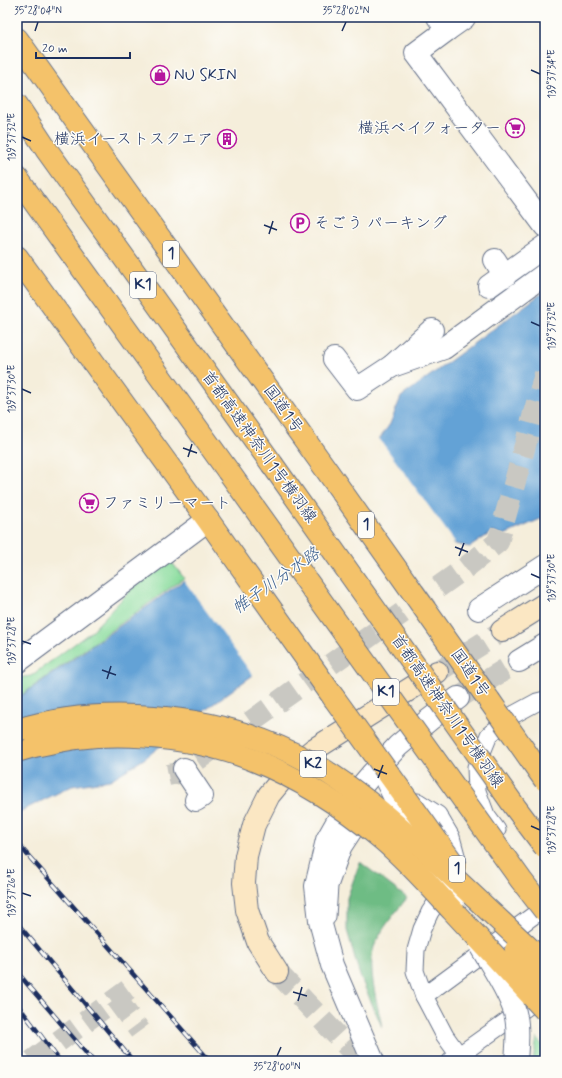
<svg xmlns="http://www.w3.org/2000/svg" width="562" height="1078" viewBox="0 0 562 1078" font-family="Mynerve,'Klee One',sans-serif">
	<rect width="100%" height="100%" fill="#fdfcf7"/>
	<filter id="ink" filterUnits="userSpaceOnUse"><feTurbulence type="fractalNoise" baseFrequency=".025" numOctaves="2"/><feDisplacementMap in="SourceGraphic" scale="8" xChannelSelector="R" yChannelSelector="G"/><feConvolveMatrix kernelMatrix="1 2 1 2 8 2 1 2 1" color-interpolation-filters="sRGB"/></filter>
	<filter id="wash" filterUnits="userSpaceOnUse"><feTurbulence type="fractalNoise" baseFrequency=".012" numOctaves="4" result="noise"/><feDisplacementMap in="SourceGraphic" scale="16" xChannelSelector="R" yChannelSelector="G"/><feGaussianBlur stdDeviation="0.9" result="paint"/><feColorMatrix in="noise" values="0 0 0 0 0 0 0 0 0 0 0 0 0 0 0 0 0 1.4 0 .05"/><feComposite in="paint" operator="in"/></filter>
	<g filter="url(#wash)">
		<rect width="100%" height="100%" fill="#f5eedb"/>
		<g fill="#89dc9d" stroke="#52867e">
			<path d="M170,560L184,578L17,698V678L31,676L92,631L134,586Z"/>
			<path d="M537,1038L545,1049V1061H533Z"/>
		</g>
		<path fill="#6ebc84" stroke="#447671" d="M360,862L407,898C395,913 381,929 374,947C367,968 378,1006 382,1027L360,976L347,930V898Z"/>
		<path fill="#63a2d6" stroke="#3f689a" d="M545,291V517L504,535L492,532L470,547L439,541L217,701L144,759L110,780L72,786L17,813V699L376,444L390,424L401,397Z"/>
		<path fill="#f5eedb" d="M378,437L455,542L451,545L439,543L254,677L183,579L375,442Z"/>
	</g>
	<g filter="url(#ink)">
		<g fill="none" stroke-linecap="round" stroke-linejoin="round">
			<g stroke="#c9c8c2" stroke-width="22" stroke-dasharray="22 11" stroke-linecap="butt">
				<path d="M458,698L519,661"/>
				<path d="M168,775L179,773L465,568L498,542L545,374"/>
				<path d="M277,972L361,1061"/>
				<path d="M116,999L140,1031"/>
				<path d="M32,1061L128,990"/>
			</g>
			<path stroke="#c9c8c2" stroke-width="22" stroke-dasharray="22 11" stroke-linecap="butt" d="M437,672L502,631"/>
			<defs>
				<g id="lane">
					<path d="M405,802H418L438,815L451,837L457,859L455,866"/>
					<path d="M497,830L486,815L477,791L476,767L489,735L513,715L537,702L545,700"/>
					<path d="M446,888L430,912L422,929L416,950L415,971L424,996L445,1036L463,1061"/>
					<path d="M327,917L329,886L343,847L364,815L368,813"/>
					<path d="M424,996L545,907"/>
					<path d="M451,1061L545,994"/>
				</g>
				<g id="street">
					<path d="M438,17L447,30L464,18"/>
					<path d="M447,30L416,53L545,226"/>
					<path d="M495,260L505,276"/>
					<path d="M489,286L545,246"/>
					<path d="M334,359L357,389L392,366L432,330"/>
					<path d="M392,366L444,348L545,274"/>
					<path d="M479,609L545,566"/>
					<path d="M519,661L545,645"/>
					<path d="M17,662L208,520"/>
					<path d="M184,769L202,796L196,800"/>
					<path d="M373,1061L332,965L320,921L316,886L327,840L349,801L371,775L398,746L429,720L458,698"/>
				</g>
				<g id="secondary">
					<path d="M502,631L545,604"/>
					<path d="M277,972L258,942L247,910L244,883L246,856L254,825L269,795L293,766L313,750L437,672"/>
				</g>
				<g id="highway">
					<path d="M17,39L325,468L489,700"/>
					<path d="M17,105L46,149L272,464"/>
					<path d="M17,178L228,471"/>
					<path d="M17,257L208,520L334,698"/>
					<path d="M17,751L34,746"/>
				</g>
			</defs>
			<use href="#lane" stroke="#67728a" stroke-width="19"/>
			<use href="#street" stroke="#67728a" stroke-width="24"/>
			<use href="#secondary" stroke="#67728a" stroke-width="24"/>
			<use href="#highway" stroke="#67728a" stroke-width="24"/>
			<use href="#lane" stroke="#fff" stroke-width="17"/>
			<use href="#street" stroke="#fff" stroke-width="22"/>
			<use href="#secondary" stroke="#fbe7c3" stroke-width="22"/>
			<use href="#highway" stroke="#f4c26a" stroke-width="22"/>
			<defs>
				<g id="rail">
					<path d="M17,843L210,1061"/>
					<path d="M17,923L133,1061"/>
					<path d="M17,972L93,1061"/>
					<path d="M17,1004L60,1061"/>
				</g>
			</defs>
			<use href="#rail" stroke="#1b2f5e" stroke-width="4.5"/>
			<use href="#rail" stroke="#fdfcf7" stroke-width="3" stroke-dasharray="9" stroke-linecap="butt"/>
			<defs>
				<g id="street-bridge">
					<path d="M387,782L426,860L453,902"/>
					<path d="M481,947C491,965 513,997 516,1017C519,1032 517,1046 516,1061"/>
				</g>
				<g id="highway-bridge">
					<path d="M272,464L515,807L545,847"/>
					<path d="M228,471L521,880L545,911"/>
					<path d="M334,698L455,866"/>
					<path d="M489,700L545,780"/>
					<path d="M17,730C63,716 106,713 154,717C209,721 263,736 312,763C358,789 398,827 437,862C473,896 509,929 545,963"/>
					<path d="M34,746C48,743 62,740 76,738C107,734 140,735 171,739C250,748 322,789 382,839C408,861 430,886 453,911C484,944 514,977 545,1010"/>
					<path d="M516,950L545,987"/>
				</g>
			</defs>
			<use href="#street-bridge" stroke="#67728a" stroke-width="24" stroke-linecap="butt"/>
			<use href="#highway-bridge" stroke="#67728a" stroke-width="24" stroke-linecap="butt"/>
			<use href="#street-bridge" stroke="#fff" stroke-width="22"/>
			<use href="#highway-bridge" stroke="#f4c26a" stroke-width="22"/>
		</g>
	</g>
	<path fill="none" stroke="#1b2f5e" stroke-width="1.5" d="M35,31L38,22M342,31L346,22M531,70L540,74M22,137L31,141M264,225L277,230M269,234L273,221M531,322L540,326M22,389L31,393M183,448L197,453M188,457L192,444M455,547L468,552M459,556L464,543M531,574L540,578M22,641L31,644M102,670L116,675M107,679L111,666M374,769L387,774M378,778L383,765M531,826L540,830M22,893L31,896M293,992L307,996M298,1001L302,987M277,1056L281,1047"/>
	<defs>
		<symbol id="shop-ring" viewBox="-11 -11 22 22"><circle r="9.5" fill="#fdfcf7" stroke="#b5179e" stroke-width="1.5"/><path d="M-5-2.5h2.3a2.7 3.5 0 0 1 5.4 0H5L5.5 6h-11ZM-1.5-2.5h3a1.5 2.3 0 0 0-3 0Z" fill="#b5179e"/></symbol>
		<symbol id="supermarket-ring" viewBox="-11 -11 22 22"><circle r="9.5" fill="#fdfcf7" stroke="#b5179e" stroke-width="1.5"/><path d="M-6-5.5h2.5l.6 2H6L4.5 2H-2.5L-4.4-4H-6ZM-1.5 3.2a1.3 1.3 0 1 0 .1 0ZM3 3.2a1.3 1.3 0 1 0 .1 0Z" fill="#b5179e"/></symbol>
		<symbol id="building-ring" viewBox="-11 -11 22 22"><circle r="9.5" fill="#fdfcf7" stroke="#b5179e" stroke-width="1.5"/><path d="M-4-6H4V6H1V3H-1V6H-4ZM-2.5-4.3h1.7v1.8h-1.7ZM.8-4.3h1.7v1.8H.8ZM-2.5-1h1.7V.8h-1.7ZM.8-1h1.7V.8H.8Z" fill="#b5179e"/></symbol>
		<symbol id="parking-ring" viewBox="-11 -11 22 22"><circle r="9.5" fill="#fdfcf7" stroke="#b5179e" stroke-width="1.5"/><path d="M-3.5-5.5H1a3.5 3.5 0 0 1 0 7H-1V5.5H-3.5ZM-1-3.4V-.6H.8a1.4 1.4 0 0 0 0-2.8Z" fill="#b5179e"/></symbol>
	</defs>
	<g fill-rule="evenodd">
		<use href="#shop-ring" x="149" y="64" width="22" height="22"/>
		<use href="#supermarket-ring" x="504" y="117" width="22" height="22"/>
		<use href="#building-ring" x="216" y="128" width="22" height="22"/>
		<use href="#parking-ring" x="289" y="212" width="22" height="22"/>
		<use href="#supermarket-ring" x="78" y="492" width="22" height="22"/>
	</g>
	<g text-anchor="middle" dominant-baseline="central" stroke-width="3" stroke-linejoin="round" paint-order="stroke">
		<g fill="#fdfcf7" stroke="#5f6c8c" stroke-width="1">
			<rect x="163" y="241" width="16" height="26" rx="3"/>
			<rect x="130" y="272" width="26" height="26" rx="3"/>
			<rect x="358" y="512" width="16" height="26" rx="3"/>
			<rect x="373" y="679" width="26" height="26" rx="3"/>
			<rect x="300" y="751" width="26" height="26" rx="3"/>
			<rect x="449" y="856" width="16" height="26" rx="3"/>
		</g>
		<g font-size="15" font-weight="bold" fill="#1b2f5e">
			<text x="171" y="254">1</text>
			<text x="143" y="285">K1</text>
			<text x="366" y="525">1</text>
			<text x="386" y="692">K1</text>
			<text x="313" y="764">K2</text>
			<text x="457" y="869">1</text>
		</g>
		<g font-size="16" fill="#1b2f5e" stroke="#fdfcf7" text-anchor="start">
			<text x="174" y="75">NU SKIN</text>
			<text x="501" y="128" text-anchor="end">横浜ベイクォーター</text>
			<text x="213" y="139" text-anchor="end">横浜イーストスクエア</text>
			<text x="314" y="223">そごう パーキング</text>
			<text x="103" y="503">ファミリーマート</text>
		</g>
		<g font-size="16" fill="#1b2f5e" stroke="#fdfcf7">
			<text transform="translate(283 409) rotate(54)">国道1号</text>
			<text transform="translate(259 447) rotate(54)">首都高速神奈川1号横羽線</text>
			<text transform="translate(470 673) rotate(55)">国道1号</text>
			<text transform="translate(447 711) rotate(55)">首都高速神奈川1号横羽線</text>
		</g>
		<g font-size="17" font-style="italic" fill="#385d8e" stroke="#fdfcf7">
			<text transform="translate(276 581) rotate(-35)">帷子川分水路</text>
		</g>
	</g>
	<rect width="562" height="1078" fill="none" stroke="#fdfcf7" stroke-width="44"/>
	<path d="M36 52v6h94v-6" fill="none" stroke="#1b2f5e" stroke-width="2"/>
	<text x="42" y="52" font-size="12" fill="#1b2f5e" stroke="#fdfcf7" stroke-width="3" paint-order="stroke">20 m</text>
	<rect x="22" y="22" width="518" height="1034" fill="none" stroke="#1b2f5e" stroke-width="1.5"/>
	<g font-size="10" text-anchor="middle" fill="#1b2f5e">
		<text x="38" y="14">35°28'04"N</text>
		<text x="346" y="14">35°28'02"N</text>
		<text transform="translate(551 74) rotate(-90)" y="4">139°37'34"E</text>
		<text transform="translate(11 137) rotate(-90)" y="4">139°37'32"E</text>
		<text transform="translate(551 326) rotate(-90)" y="4">139°37'32"E</text>
		<text transform="translate(11 389) rotate(-90)" y="4">139°37'30"E</text>
		<text transform="translate(551 578) rotate(-90)" y="4">139°37'30"E</text>
		<text transform="translate(11 641) rotate(-90)" y="4">139°37'28"E</text>
		<text transform="translate(551 830) rotate(-90)" y="4">139°37'28"E</text>
		<text transform="translate(11 893) rotate(-90)" y="4">139°37'26"E</text>
		<text x="277" y="1070">35°28'00"N</text>
	</g>
</svg>
